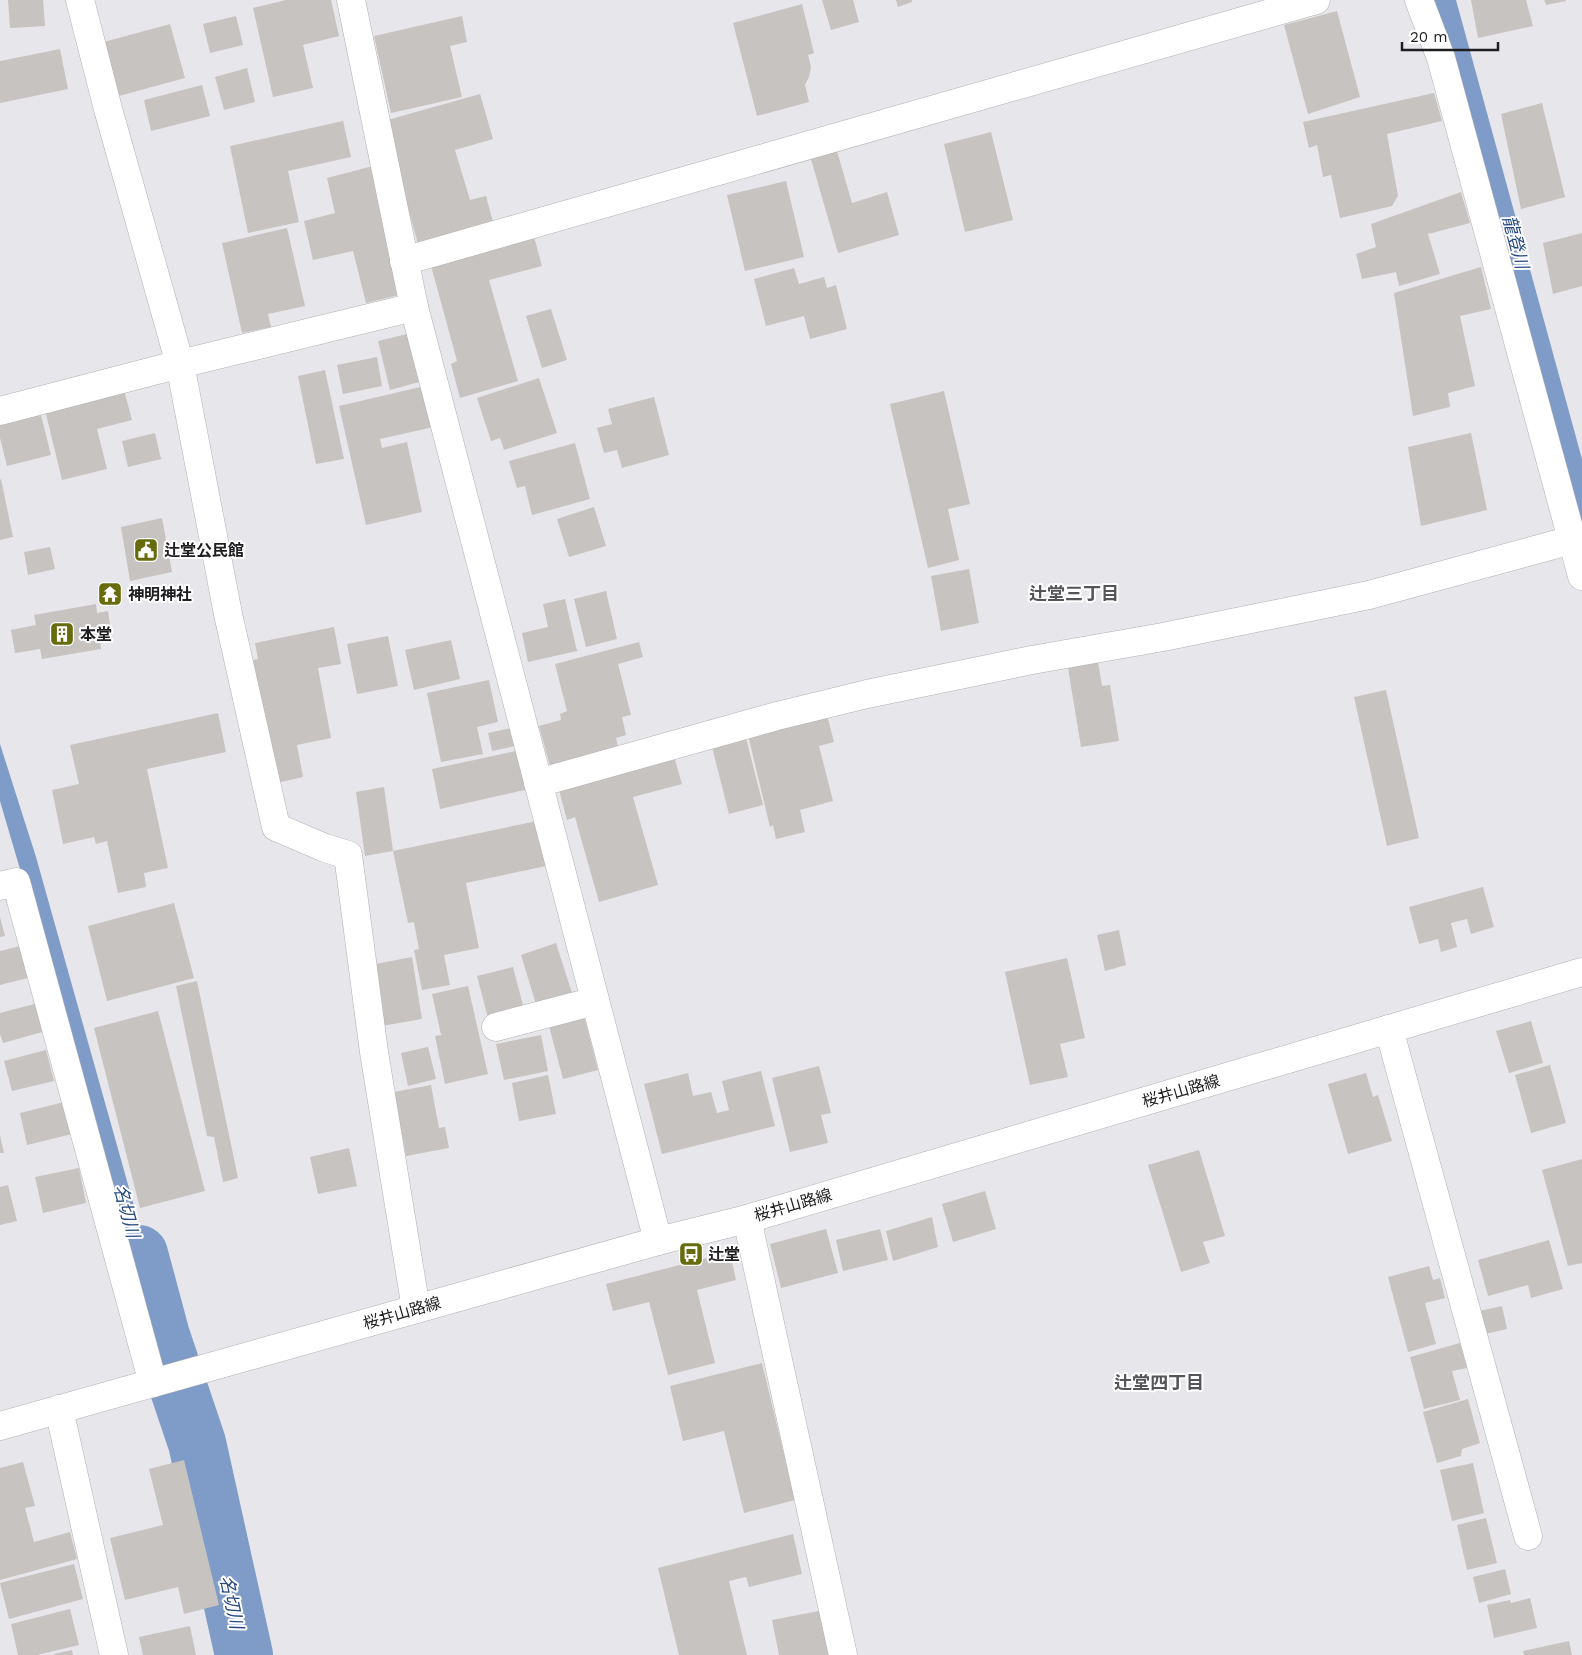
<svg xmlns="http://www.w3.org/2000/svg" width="1582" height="1655" viewBox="0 0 1582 1655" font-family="'Work Sans','Noto Sans JP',sans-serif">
	<rect width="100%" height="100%" fill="#e7e6ea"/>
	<g fill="#7f9bc8">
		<path d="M1432,0H1456L1582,459V547Z"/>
		<path d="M0,744L36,857L168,1327L151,1334L99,1138L0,801Z"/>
	</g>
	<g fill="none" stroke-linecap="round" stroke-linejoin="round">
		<path stroke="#7f9bc8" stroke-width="58" d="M139,1254L161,1336L197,1443L244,1655"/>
	</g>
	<g fill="#c7c3c0">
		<path d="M8,0H43L45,26L10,28Z"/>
		<path d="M286,0H331L339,36L303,45L313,88L273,97L253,8Z"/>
		<path d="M822,0H853L859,22L831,30Z"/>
		<path d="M896,0H912V2L898,7Z"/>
		<path d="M1471,0H1526L1533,26L1478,38Z"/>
		<path d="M1544,0H1566V1L1546,5Z"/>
		<path d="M802,4L814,53L808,55L811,67L809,77L805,85L809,102L757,116L733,23Z"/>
		<path d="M1337,11L1360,97L1308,114L1284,25Z"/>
		<path d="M236,16L243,45L210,53L203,24Z"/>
		<path d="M462,16L467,42L450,46L462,97L391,113L374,36Z"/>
		<path d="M170,24L185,78L119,96L104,42Z"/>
		<path d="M60,49L68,89L0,103V61Z"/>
		<path d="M247,68L255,102L224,110L215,77Z"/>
		<path d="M202,85L210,116L151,131L144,100Z"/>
		<path d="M1434,93L1442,121L1387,134L1398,196L1392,206L1340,218L1331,175L1323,177L1317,145L1309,148L1303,122Z"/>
		<path d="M480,94L493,139L455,150L470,200L486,196L493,222L418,244L384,121Z"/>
		<path d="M1542,103L1565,197L1521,209L1501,114Z"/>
		<path d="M343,121L351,157L288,171L299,222L248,233L230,146Z"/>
		<path d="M991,132L1013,220L965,232L944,144Z"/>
		<path d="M837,151L852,203L887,192L899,235L838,253L811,159Z"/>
		<path d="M373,166L403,294L366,303L353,251L313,260L304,221L335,213L327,178Z"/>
		<path d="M786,181L804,257L745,271L727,195Z"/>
		<path d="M1461,192L1470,223L1428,234L1440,274L1399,286L1396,272L1362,279L1356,254L1376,247L1371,224Z"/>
		<path d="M287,228L305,306L268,314L271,327L242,333L222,243Z"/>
		<path d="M533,233L542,266L489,280L518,381L460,398L451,364L457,361L430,262Z"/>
		<path d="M1582,233V286L1553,294L1543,243Z"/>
		<path d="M1481,267L1491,309L1460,316L1475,386L1448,393L1450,407L1413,416L1394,293Z"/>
		<path d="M794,268L799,284L824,277L827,288L836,285L847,329L810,339L804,316L766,326L754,279Z"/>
		<path d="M551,309L567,360L542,368L526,316Z"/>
		<path d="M411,333L423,381L390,390L378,341Z"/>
		<path d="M377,357L382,386L343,394L337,365Z"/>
		<path d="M325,370L344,459L316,464L298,376Z"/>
		<path d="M539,378L557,433L504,450L500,438L491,441L477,398Z"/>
		<path d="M429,385L438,426L380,439L382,448L407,442L422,512L366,525L339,406Z"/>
		<path d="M124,390L132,420L97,429L107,469L62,480L45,410Z"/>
		<path d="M944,391L970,504L948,509L959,560L928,568L890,404Z"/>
		<path d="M654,397L669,455L622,468L617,450L604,453L597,428L612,424L608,409Z"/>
		<path d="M40,411L51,455L7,466L0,438V421Z"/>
		<path d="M155,433L161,459L128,467L122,441Z"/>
		<path d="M1471,433L1487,510L1421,526L1408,447Z"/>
		<path d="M575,443L590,499L532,515L525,486L517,488L509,461Z"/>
		<path d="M1,479L13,537L0,540V480Z"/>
		<path d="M594,507L606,546L569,557L557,519Z"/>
		<path d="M162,518L172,572L130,581L121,527Z"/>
		<path d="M50,547L55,569L28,575L24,552Z"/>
		<path d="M969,569L979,623L941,631L931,576Z"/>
		<path d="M606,591L617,639L586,647L574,599Z"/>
		<path d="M565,599L577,651L528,662L522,633L548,627L543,604Z"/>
		<path d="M96,604L97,613L108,611L112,638L100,641L101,649L42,659L40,649L15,653L11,630L36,625L34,615Z"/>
		<path d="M334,627L341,664L318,668L331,738L297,745L303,777L277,783L253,660L258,659L255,643Z"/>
		<path d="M388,636L398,686L357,694L347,644Z"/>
		<path d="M451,640L460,679L414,690L405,650Z"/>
		<path d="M639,642L643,657L618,664L631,715L622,717L626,735L616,738L618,748L550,766L539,726L561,720L560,714L567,711L555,664Z"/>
		<path d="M1098,662L1102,686L1110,685L1119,741L1081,747L1068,668Z"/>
		<path d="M489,680L498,722L477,727L483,754L441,762L427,693Z"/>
		<path d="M1386,690L1419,838L1387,846L1354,697Z"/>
		<path d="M826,711L834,742L819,746L833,801L800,810L805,832L776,839L773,825L770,827L747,731Z"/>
		<path d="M218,713L226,752L147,769L168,868L144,873L146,887L118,893L107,841L96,844L94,837L63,844L52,790L79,784L70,745Z"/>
		<path d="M516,727L520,745L492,751L488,733Z"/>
		<path d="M745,734L763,805L729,814L711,743Z"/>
		<path d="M521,750L529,789L440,809L432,769Z"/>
		<path d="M673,753L682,784L633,797L658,885L599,902L575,817L567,820L558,786Z"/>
		<path d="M384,787L393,851L365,856L356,792Z"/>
		<path d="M542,820L551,865L466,883L479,948L444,955L450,985L422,990L414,950L419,949L414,922L408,923L393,851Z"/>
		<path d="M1483,887L1494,927L1471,934L1467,919L1451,923L1457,947L1441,952L1438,939L1419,944L1409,907Z"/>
		<path d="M174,903L194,978L107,1001L88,926Z"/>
		<path d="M0,917L5,936L0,937Z"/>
		<path d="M1119,930L1126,965L1105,971L1097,935Z"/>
		<path d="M556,943L572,993L536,1004L521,955Z"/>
		<path d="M20,946L28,978L0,985V951Z"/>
		<path d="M412,957L422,1019L376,1027L365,966Z"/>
		<path d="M1067,958L1085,1038L1060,1044L1068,1077L1030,1085L1005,972Z"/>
		<path d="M513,967L524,1009L488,1018L477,976Z"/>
		<path d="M197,981L238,1178L223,1182L214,1137L207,1136L176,986Z"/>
		<path d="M468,986L488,1074L445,1084L435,1036L441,1035L432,994Z"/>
		<path d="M38,1003L46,1031L3,1043L0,1034V1013Z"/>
		<path d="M158,1011L205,1191L140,1208L94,1028Z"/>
		<path d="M584,1016L598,1070L563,1079L549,1026Z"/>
		<path d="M1531,1021L1543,1063L1509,1073L1496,1031Z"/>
		<path d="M541,1035L548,1071L504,1080L496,1044Z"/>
		<path d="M428,1047L436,1079L408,1086L401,1053Z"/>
		<path d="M46,1050L54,1081L12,1091L4,1061Z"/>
		<path d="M1550,1065L1566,1123L1531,1133L1515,1075Z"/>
		<path d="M819,1066L831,1113L821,1115L828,1143L790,1152L772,1078Z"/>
		<path d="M761,1071L775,1126L662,1154L644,1084L688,1073L693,1096L711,1092L717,1113L729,1110L722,1081Z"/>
		<path d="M1366,1073L1373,1097L1378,1095L1392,1141L1348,1154L1328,1084Z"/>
		<path d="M548,1075L556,1114L519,1121L512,1083Z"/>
		<path d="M431,1085L439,1128L445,1127L449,1148L406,1156L394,1092Z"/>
		<path d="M64,1102L72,1134L27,1145L20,1113Z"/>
		<path d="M0,1135L4,1153H0Z"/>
		<path d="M349,1148L357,1186L318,1194L310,1157Z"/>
		<path d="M1199,1150L1225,1236L1203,1242L1210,1263L1181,1272L1148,1165Z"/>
		<path d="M1582,1159V1263L1568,1266L1542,1170Z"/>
		<path d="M79,1168L86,1203L43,1213L35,1177Z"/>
		<path d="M8,1185L17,1221L0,1225V1187Z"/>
		<path d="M985,1191L996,1229L953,1242L942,1204Z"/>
		<path d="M932,1217L938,1247L893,1261L886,1231Z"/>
		<path d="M826,1229L838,1273L781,1288L770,1244Z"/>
		<path d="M880,1229L888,1260L843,1271L836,1240Z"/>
		<path d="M1549,1240L1563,1289L1531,1298L1528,1285L1488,1296L1478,1260Z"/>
		<path d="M730,1252L736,1280L697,1290L715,1363L668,1375L649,1302L613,1311L606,1284Z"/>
		<path d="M1429,1266L1433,1280L1440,1278L1445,1298L1425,1303L1436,1344L1408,1352L1388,1277Z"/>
		<path d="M1502,1306L1507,1329L1485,1334L1479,1311Z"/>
		<path d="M1460,1343L1467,1368L1452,1371L1460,1400L1424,1409L1410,1357Z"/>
		<path d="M762,1363L795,1500L744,1513L724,1431L683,1441L670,1386Z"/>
		<path d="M1468,1399L1480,1443L1462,1449L1461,1456L1437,1463L1423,1412Z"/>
		<path d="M184,1460L219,1605L184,1614L178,1587L125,1600L110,1538L163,1525L149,1469Z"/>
		<path d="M23,1462L35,1506L25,1508L34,1542L70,1532L77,1559L0,1580V1468Z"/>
		<path d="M1473,1463L1484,1513L1452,1521L1440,1470Z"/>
		<path d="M1486,1518L1497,1563L1467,1570L1457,1525Z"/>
		<path d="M793,1534L802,1574L749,1587L746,1577L729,1581L747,1655H679L658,1568Z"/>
		<path d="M74,1564L83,1599L9,1619L0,1583Z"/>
		<path d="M1505,1569L1511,1594L1479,1603L1473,1577Z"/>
		<path d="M1530,1598L1537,1628L1494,1638L1487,1605L1510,1600L1511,1603Z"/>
		<path d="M70,1609L79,1645L37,1655H18L11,1624Z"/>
		<path d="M819,1611L829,1655H779L772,1620Z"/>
		<path d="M190,1626L196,1655H143L139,1637Z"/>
		<path d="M1569,1641L1572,1655H1524L1523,1651Z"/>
		<path d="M72,1650L73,1655H54V1654Z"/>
	</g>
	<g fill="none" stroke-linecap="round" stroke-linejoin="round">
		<defs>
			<g id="minor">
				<path d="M80,0L108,109L180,364L228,614L276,827L325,848L348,855L374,1052L416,1309"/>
				<path d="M351,0L414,307L658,1241"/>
				<path d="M1419,0L1441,58L1582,576"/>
				<path d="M404,261L1316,0"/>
				<path d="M0,411L180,364L414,307"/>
				<path d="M538,783L777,716L867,694L1032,660L1163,637L1369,595L1572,540"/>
				<path d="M0,886L16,882L153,1383"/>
				<path d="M496,1027L595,1001"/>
				<path d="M1389,1029L1528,1536"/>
				<path d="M747,1219L843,1655"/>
				<path d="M59,1409L114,1655"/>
			</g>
			<path id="secondary" d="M0,1426L658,1241L747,1219L1582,972"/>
		</defs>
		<use href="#minor" stroke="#b1b0b4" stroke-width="29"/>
		<use href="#secondary" stroke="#b1b0b4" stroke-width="29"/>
		<use href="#minor" stroke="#fff" stroke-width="28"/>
		<use href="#secondary" stroke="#fff" stroke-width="28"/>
	</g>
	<defs>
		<symbol id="civic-square" viewBox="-11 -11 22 22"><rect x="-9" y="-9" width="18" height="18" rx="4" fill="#676b0c" stroke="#fff"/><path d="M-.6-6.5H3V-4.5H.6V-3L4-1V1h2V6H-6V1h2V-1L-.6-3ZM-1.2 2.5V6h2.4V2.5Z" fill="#fff"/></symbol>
		<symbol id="temple-square" viewBox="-11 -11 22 22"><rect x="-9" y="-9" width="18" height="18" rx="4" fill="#676b0c" stroke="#fff"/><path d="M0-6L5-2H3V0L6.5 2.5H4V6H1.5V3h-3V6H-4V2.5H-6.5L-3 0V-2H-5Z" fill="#fff"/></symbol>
		<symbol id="building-square" viewBox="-11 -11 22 22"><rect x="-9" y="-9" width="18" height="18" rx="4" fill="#676b0c" stroke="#fff"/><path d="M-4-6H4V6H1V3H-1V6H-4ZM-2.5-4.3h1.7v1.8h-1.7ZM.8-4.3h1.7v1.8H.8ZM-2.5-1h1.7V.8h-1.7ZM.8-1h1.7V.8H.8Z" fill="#fff"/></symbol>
		<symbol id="bus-square" viewBox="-11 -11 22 22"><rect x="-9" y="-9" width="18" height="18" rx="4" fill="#676b0c" stroke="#fff"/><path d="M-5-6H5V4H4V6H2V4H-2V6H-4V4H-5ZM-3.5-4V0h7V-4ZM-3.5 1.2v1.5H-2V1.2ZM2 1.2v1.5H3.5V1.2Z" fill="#fff"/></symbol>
	</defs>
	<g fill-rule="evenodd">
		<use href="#civic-square" x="132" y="536" width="28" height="28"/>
		<use href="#temple-square" x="96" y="580" width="28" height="28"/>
		<use href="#building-square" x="48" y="620" width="28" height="28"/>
		<use href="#bus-square" x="677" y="1240" width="28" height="28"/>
	</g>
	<g text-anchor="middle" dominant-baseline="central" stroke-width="4" stroke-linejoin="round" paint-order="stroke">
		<g font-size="16" font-weight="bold" fill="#1e1d1f" stroke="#fff" text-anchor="start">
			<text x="164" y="550">辻堂公民館</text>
			<text x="128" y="594">神明神社</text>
			<text x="80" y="634">本堂</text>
			<text x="708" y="1254">辻堂</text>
		</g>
		<g font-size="16" fill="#1e1d1f" stroke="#fff">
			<text transform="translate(1181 1091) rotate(-16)">桜井山路線</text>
			<text transform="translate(793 1205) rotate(-16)">桜井山路線</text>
			<text transform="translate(402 1313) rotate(-16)">桜井山路線</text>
		</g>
		<g font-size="18" font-style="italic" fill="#264982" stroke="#fff">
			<text transform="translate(1516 242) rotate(75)">龍登川</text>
			<text transform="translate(127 1211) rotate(75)">名切川</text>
			<text transform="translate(232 1602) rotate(78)">名切川</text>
		</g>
		<g font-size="18" font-weight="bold" fill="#555458" stroke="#fff">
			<text x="1074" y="593">辻堂三丁目</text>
			<text x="1159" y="1382">辻堂四丁目</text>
		</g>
	</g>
	<path d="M1402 42v8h96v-8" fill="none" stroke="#1e1d1f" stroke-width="2.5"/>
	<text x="1410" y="42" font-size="15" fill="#1e1d1f" stroke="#ffffff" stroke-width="4" paint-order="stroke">20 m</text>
</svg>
